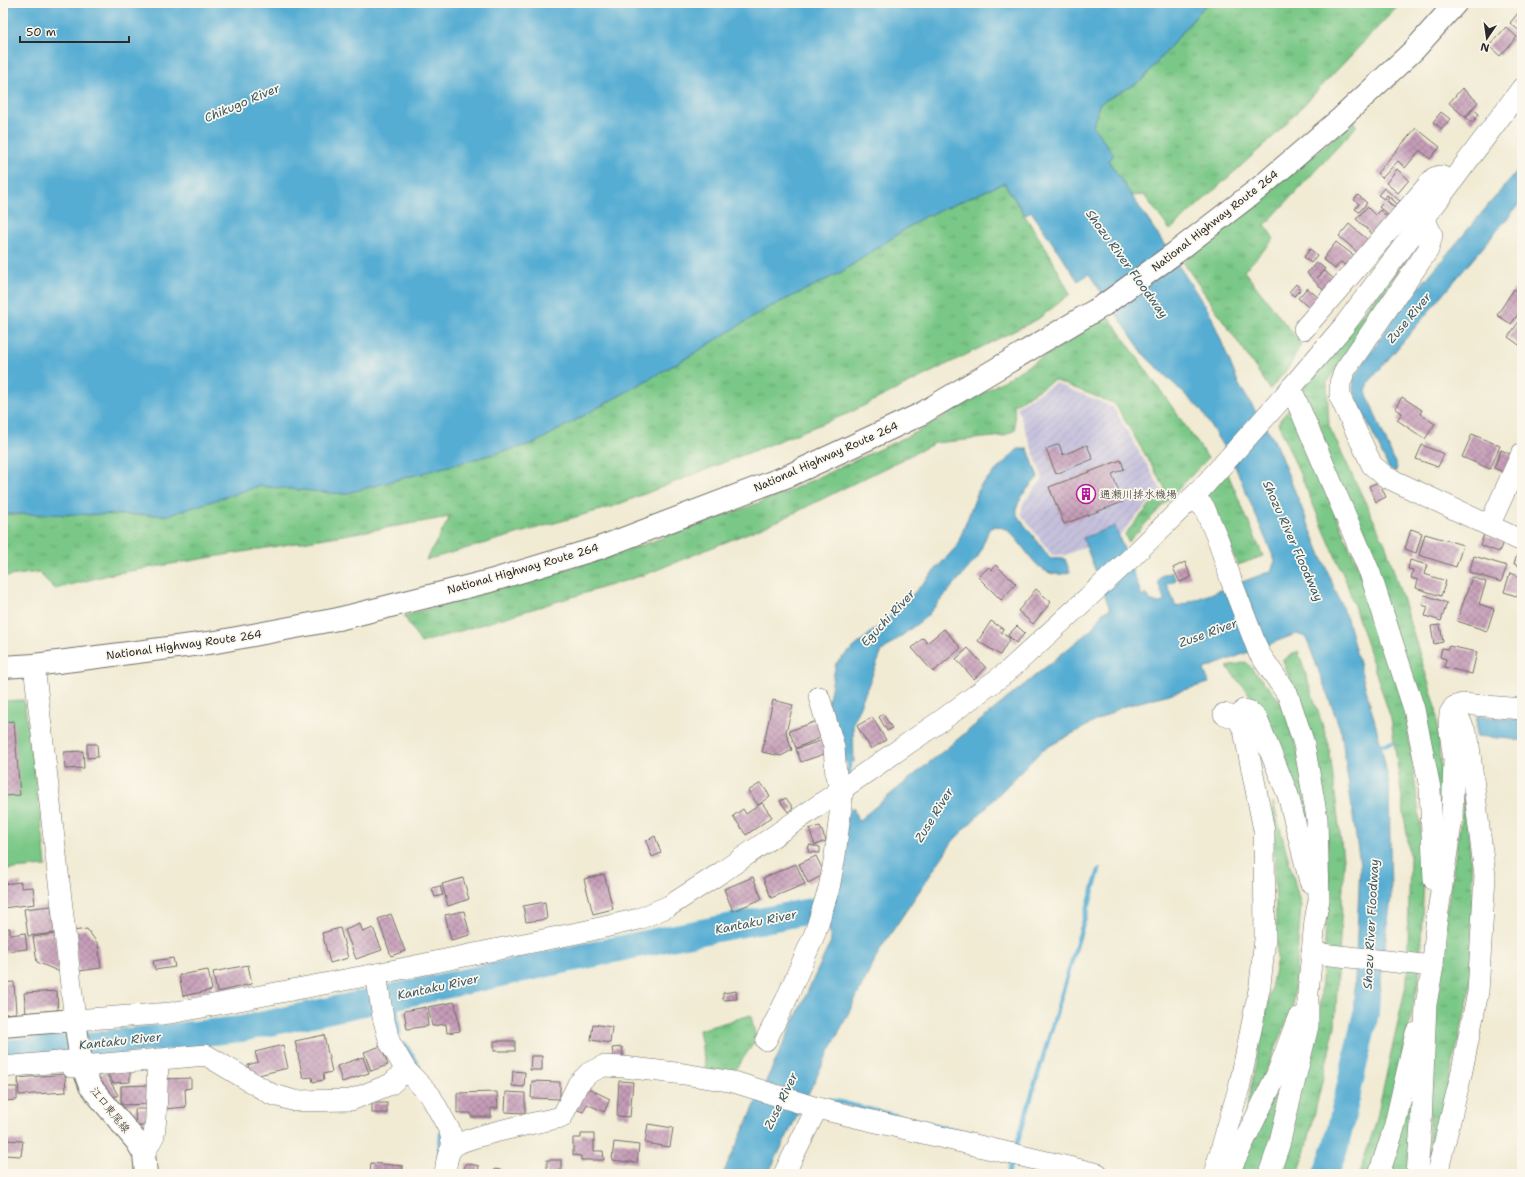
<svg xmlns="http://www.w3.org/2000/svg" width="1525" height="1177" viewBox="0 0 1525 1177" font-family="'Shantell Sans','Klee One',sans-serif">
	<defs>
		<pattern id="industrial-furrows" width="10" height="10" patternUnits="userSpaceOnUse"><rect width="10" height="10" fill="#c4c0db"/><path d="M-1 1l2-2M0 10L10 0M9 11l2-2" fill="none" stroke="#a9a5bc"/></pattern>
		<pattern id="grass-tufts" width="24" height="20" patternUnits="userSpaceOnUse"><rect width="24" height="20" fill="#7ac887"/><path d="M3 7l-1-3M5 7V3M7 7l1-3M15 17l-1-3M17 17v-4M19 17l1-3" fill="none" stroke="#64a36f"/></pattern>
		<pattern id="building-cross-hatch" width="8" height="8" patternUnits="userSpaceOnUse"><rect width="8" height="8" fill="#c59cb8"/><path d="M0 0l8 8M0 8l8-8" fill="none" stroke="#a07f96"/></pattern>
	</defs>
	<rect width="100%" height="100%" fill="#fbf7ec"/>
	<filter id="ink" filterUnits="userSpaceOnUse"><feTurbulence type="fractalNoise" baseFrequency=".025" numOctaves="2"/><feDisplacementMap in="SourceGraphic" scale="8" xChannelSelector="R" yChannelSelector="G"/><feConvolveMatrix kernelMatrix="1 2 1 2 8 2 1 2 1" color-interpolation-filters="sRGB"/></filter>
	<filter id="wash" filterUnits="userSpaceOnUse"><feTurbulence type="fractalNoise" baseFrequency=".012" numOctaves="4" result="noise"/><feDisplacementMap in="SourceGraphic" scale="16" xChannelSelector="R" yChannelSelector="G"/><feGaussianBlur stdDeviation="0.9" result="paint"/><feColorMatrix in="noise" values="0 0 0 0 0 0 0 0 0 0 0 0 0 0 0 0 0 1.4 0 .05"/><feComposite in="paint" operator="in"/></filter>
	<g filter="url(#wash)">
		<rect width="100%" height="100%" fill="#f1ebd4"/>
		<path fill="url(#industrial-furrows)" d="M1055,383L1113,407L1161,489L1119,536L1115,526L1083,538L1086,546L1066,555H1052L1021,514L1023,503L1043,479L1017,407Z"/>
		<g fill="url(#grass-tufts)" stroke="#527a59">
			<path d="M1207,3H1401L1275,135L1170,230L1144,195L1131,196L1107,160L1113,156L1093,126L1099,104L1142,80Z"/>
			<path d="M1355,121L1356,127L1265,225L1274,239L1244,271L1301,344L1289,367L1270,389L1183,262Z"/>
			<path d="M1004,183L1050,255L1070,294L1038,319L849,413L614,506L426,560L450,517L112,574L55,589L38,572L3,577V514L169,515L259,486L344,494L535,443L690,356L766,309L840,273L922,218Z"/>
			<path d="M1411,252L1327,383L1329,426L1386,546L1436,707L1444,810L1438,849L1434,783L1300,392Z"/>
			<path d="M1108,316L1208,458L1128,542L1125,534L1165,488L1115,404L1054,380L1014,405L1015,430L1004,436L935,443L780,520L644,575L421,643L404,616L609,557L778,496L919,431L1058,348Z"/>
			<path d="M1290,407L1363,579L1406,715L1425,859L1419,980L1386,1130L1372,1174H1359L1376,1122L1407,981L1410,857L1391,719L1346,581L1278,423Z"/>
			<path d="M1228,474L1263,556L1238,565L1206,495Z"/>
			<path d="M1298,651L1329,745L1344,867L1335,1026L1306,1150L1298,1174H1277L1286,1146L1320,1007L1329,881L1318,765L1283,660Z"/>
			<path d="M1246,662L1282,703L1298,752L1311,828L1264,712L1227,667Z"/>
			<path d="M1465,791L1473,887L1470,991L1427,1174L1435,1007L1445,923Z"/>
			<path d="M1273,802L1301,906L1293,1007L1243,1126L1277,959Z"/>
			<path d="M751,1015L756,1040L734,1071L718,1074L706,1070L699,1030Z"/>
			<path d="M1298,1038L1262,1174H1237Z"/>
			<path d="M1417,1049L1407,1174H1386Z"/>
		</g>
		<path fill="#7ac887" stroke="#527a59" d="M24,700L41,818L46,866L3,870V701Z"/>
		<g fill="#56add3" stroke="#406c7f">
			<path d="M3,3H1207L1142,80L1099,104L1093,126L1114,155L1108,160L1210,313L1239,385L1274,440L1347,619L1381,745L1389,784L1391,897L1375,1029L1353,1025L1360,865L1341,731L1306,637L1296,634L1204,669L1209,683L1122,707L1042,750L953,841L881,948L768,1174H723L831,941L827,921L848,812L853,807L858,821L1092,629L1103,612L1110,609L1083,538L1115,526L1142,596L1146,594L1149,600L1159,603L1165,601L1158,583L1161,576L1172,572L1176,580L1167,584L1176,607L1271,571L1275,561L1235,466L1201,410L1145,356L1089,274L1078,281L1031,211L1025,215L1004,183L922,218L840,273L766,309L690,356L535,443L344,494L259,486L169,515L3,514Z"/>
			<path d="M1522,165V201L1369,382L1366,392L1397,468L1395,472L1389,469L1353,390L1354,377L1396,315Z"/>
			<path d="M1018,449H1028L1038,477C1029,488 1015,500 1017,515L1050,558L1065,559L1070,572C1037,584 1028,546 1007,530C1004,528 999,527 995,526L989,529L978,557L926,617L882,651L853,723L854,762H845L828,703L836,663L904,604L957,546L980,486Z"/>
			<path d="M1477,716L1522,720V740L1476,736Z"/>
		</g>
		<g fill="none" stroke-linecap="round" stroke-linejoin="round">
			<g stroke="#56add3" stroke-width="4.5">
				<path d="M1376,746L1392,743"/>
				<path d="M849,776V756"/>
				<path d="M395,997L399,1033"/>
				<path d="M405,1044L417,1064"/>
				<path d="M831,1100L993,1139"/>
				<path d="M1012,1143L1017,1144L1099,870"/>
				<path d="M439,1155L441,1134"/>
				<path d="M1008,1174L1012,1161"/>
			</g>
			<g stroke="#56add3" stroke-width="26">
				<path d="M3,1053L71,1047L241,1029L670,938L816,910H829L846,915"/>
				<path d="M1326,1174L1336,1146L1366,1013L1367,992"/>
			</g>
		</g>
		<g id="blocks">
			<g fill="url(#building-cross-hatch)">
				<path d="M1522,8V33L1510,23Z"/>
				<path d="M1506,27L1517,37L1500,56L1489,46Z"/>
				<path d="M1462,88L1478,102L1465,117L1449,103Z"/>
				<path d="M1473,109L1479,114L1472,123L1466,118Z"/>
				<path d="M1441,112L1450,119L1442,129L1433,122Z"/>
				<path d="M1416,128L1440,147L1430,159L1420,150L1405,168L1398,161L1382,178L1377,173Z"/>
				<path d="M1397,169L1409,180L1398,193L1386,183Z"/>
				<path d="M1384,188L1400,201L1397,204L1387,195L1384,199L1378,195Z"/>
				<path d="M1358,195L1367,203L1359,212L1355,209L1359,204L1354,200Z"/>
				<path d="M1389,197L1398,206L1396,208L1386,200Z"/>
				<path d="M1386,200L1397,210L1390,217L1379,207Z"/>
				<path d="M1367,207L1375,215L1380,210L1391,221L1376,237L1356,219Z"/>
				<path d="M1349,224L1369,241L1358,253L1339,236Z"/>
				<path d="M1336,242L1356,257L1348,267L1341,262L1335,269L1323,259Z"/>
				<path d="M1310,249L1317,255L1311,263L1304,257Z"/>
				<path d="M1317,262L1325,269L1317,278L1325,271L1336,281L1325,292L1307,273Z"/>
				<path d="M1296,284L1301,289L1294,296L1289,292Z"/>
				<path d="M1307,288L1319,298L1310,309L1298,298Z"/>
				<path d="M1514,289L1522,294V309L1511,324L1497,315Z"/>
				<path d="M1520,320L1522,322V347L1508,337Z"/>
				<path d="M1402,397L1422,410L1420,414L1435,424L1425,439L1397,420L1402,413L1395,408Z"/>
				<path d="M1472,434L1500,446L1490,469L1462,457Z"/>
				<path d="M1059,444L1063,455L1087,445L1093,459L1056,474L1046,449Z"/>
				<path d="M1422,445L1444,454L1438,467L1416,459Z"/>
				<path d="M1501,450L1515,456L1507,474L1494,468Z"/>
				<path d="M1121,460L1124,469L1112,474L1123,502L1064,524L1049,487Z"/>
				<path d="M1379,482L1386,497L1376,502L1369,486Z"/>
				<path d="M1411,529L1422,533L1416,553L1405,549Z"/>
				<path d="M1425,534L1463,545L1456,567L1419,555Z"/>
				<path d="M1484,535L1503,542L1499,552L1480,545Z"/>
				<path d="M1518,552L1522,554V567L1514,564Z"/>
				<path d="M1474,556L1507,566L1501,582L1469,572Z"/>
				<path d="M1410,560L1427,565L1424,574L1446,581L1441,596L1416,588L1418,580L1411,578L1413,570L1408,569Z"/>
				<path d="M1185,562L1191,577L1180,582L1173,568Z"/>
				<path d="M996,565L1016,584L1001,600L978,577L989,567L992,570Z"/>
				<path d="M1510,573L1522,577V598L1504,592Z"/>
				<path d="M1472,577L1486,582L1479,604L1494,609L1487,631L1457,621Z"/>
				<path d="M1036,589L1051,602L1033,624L1018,611Z"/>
				<path d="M1425,595L1447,603L1441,621L1425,616L1428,607L1422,605Z"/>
				<path d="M991,621L1003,629L1001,633L1010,638L1000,655L978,641Z"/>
				<path d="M1440,625L1443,642L1434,644L1431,626Z"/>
				<path d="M1017,626L1025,633L1016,643L1008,635Z"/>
				<path d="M944,629L961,648L933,672L912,648L923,638L927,643Z"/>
				<path d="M1449,646L1477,652L1472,674L1444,667L1446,659L1440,657L1442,648L1448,649Z"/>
				<path d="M968,648L986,668L974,679L956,659Z"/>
				<path d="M773,700L793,705L786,732L792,750L781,756L762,752Z"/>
				<path d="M883,714L892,728L887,731L879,717Z"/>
				<path d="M872,717L886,740L871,749L857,726Z"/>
				<path d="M14,721L20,795L3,796V722Z"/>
				<path d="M817,721L823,737L796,748L789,731Z"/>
				<path d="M823,740L827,753L801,762L796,749Z"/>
				<path d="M87,744H97L98,757L87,758Z"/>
				<path d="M83,751L84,768L65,769L64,752Z"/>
				<path d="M761,783L770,796L758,805L748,791Z"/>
				<path d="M786,798L793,808L788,812L780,801Z"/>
				<path d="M762,803L772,817L746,835L733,816L743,809L746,814Z"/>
				<path d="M820,826L826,841L815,845L809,829Z"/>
				<path d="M655,836L661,853L652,857L646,841Z"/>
				<path d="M809,845L820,847V853L808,852Z"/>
				<path d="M816,856L825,874L808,883L799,864Z"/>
				<path d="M796,864L805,884L771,898L763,878Z"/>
				<path d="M604,874L613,909L593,914L584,879Z"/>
				<path d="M753,877L762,899L733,911L724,889Z"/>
				<path d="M463,878L469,899L448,906L442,884Z"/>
				<path d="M21,882V888L33,887L35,904L3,908V884Z"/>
				<path d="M440,886L443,895L435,897L432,888Z"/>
				<path d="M545,902L547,919L526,922L523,906Z"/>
				<path d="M51,906L55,933L28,936L24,909Z"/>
				<path d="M464,911L470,935L451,940L445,915Z"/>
				<path d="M391,914L405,951L391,956L378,919Z"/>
				<path d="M360,924L363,932L373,928L382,950L356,959L345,930Z"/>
				<path d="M10,928V935L25,933L27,949L3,952V929Z"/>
				<path d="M340,928L348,958L330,963L322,933Z"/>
				<path d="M87,929L98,944L101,968L79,971L73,931Z"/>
				<path d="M55,934L60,972L37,962L33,937Z"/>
				<path d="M173,958L175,967L155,970L153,961Z"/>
				<path d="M248,965L252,984L217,992L213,972Z"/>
				<path d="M208,970L212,990L183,996L179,975Z"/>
				<path d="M14,982L16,1013L3,1014V983Z"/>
				<path d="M57,991L58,1010L26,1013L24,993Z"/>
				<path d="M736,991L737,999L723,1000V993Z"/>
				<path d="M455,1002L460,1031L447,1033L446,1024L432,1026L428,1007Z"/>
				<path d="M426,1007L428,1026L407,1029L404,1011Z"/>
				<path d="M593,1024L612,1027L610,1043L591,1040Z"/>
				<path d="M324,1035L332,1072L323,1074L324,1080L313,1082L312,1077L303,1078L295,1041Z"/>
				<rect x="494" y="1041" width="21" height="10"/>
				<path d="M283,1045L288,1068L250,1077L248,1065L258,1062L255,1052Z"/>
				<path d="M381,1046L388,1065L371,1071L364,1052Z"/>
				<path d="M622,1047L624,1061H614L612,1048Z"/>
				<path d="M531,1056H542V1070H530Z"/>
				<path d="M363,1057L369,1073L342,1082L337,1066Z"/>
				<path d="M105,1069H130V1082L113,1083Z"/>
				<path d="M513,1071L525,1072L524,1087L512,1086Z"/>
				<path d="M105,1072L118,1095L111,1099L98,1076Z"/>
				<path d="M65,1074L66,1092L19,1095L18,1078Z"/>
				<path d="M191,1078V1088L185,1089L186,1107L164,1109L163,1079Z"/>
				<path d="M532,1081L560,1082V1099L531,1098Z"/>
				<path d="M619,1081L633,1082L630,1117L617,1116Z"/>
				<path d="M149,1085L150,1104L121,1105V1086Z"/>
				<path d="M3,1087H17V1100L3,1101Z"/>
				<path d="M586,1087L610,1099L604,1112L587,1104L583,1112L575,1109Z"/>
				<path d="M497,1092L498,1108H491V1117H471V1113H457V1093Z"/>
				<path d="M506,1092L525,1093V1113L505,1112Z"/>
				<rect x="372" y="1103" width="15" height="10"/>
				<path d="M135,1109H147V1126H136Z"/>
				<path d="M648,1124L673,1128L670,1147L645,1143Z"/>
				<path d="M581,1134H594V1151H603L604,1160H581V1156L573,1155V1138H581Z"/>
				<path d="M6,1140L23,1141L21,1156L4,1155Z"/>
				<path d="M614,1142L639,1145L637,1163L612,1160Z"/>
				<rect x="547" y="1160" width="14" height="14"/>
				<path d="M371,1163L403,1166L402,1174H370Z"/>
				<path d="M466,1163L479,1166L478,1172L485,1174H463Z"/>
				<path d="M495,1169L511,1172L510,1174H494Z"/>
			</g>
		</g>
	</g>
	<g filter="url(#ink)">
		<use href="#blocks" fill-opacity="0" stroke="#706e66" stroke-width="1"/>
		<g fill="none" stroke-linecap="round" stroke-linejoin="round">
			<defs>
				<g id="minor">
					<path d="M1424,218L1432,235L1428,250L1345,370L1340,383V397L1372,465L1386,477L1522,541"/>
					<path d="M1304,329L1434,178L1440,176L1452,181"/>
					<path d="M1291,388L1370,573L1414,709L1430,788L1434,880"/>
					<path d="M1192,498L1204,507L1219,542L1231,580L1259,653L1288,695L1304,744L1317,818L1319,900L1315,920L1312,953L1433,966L1436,925L1452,818L1454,760L1449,725L1450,713L1454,707L1462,704L1522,709"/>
					<path d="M1489,526L1522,453"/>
					<path d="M34,665L75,1020L171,1013L376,974L587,931L639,919L669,906L722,872L942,720L1007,672L1132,557L1201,489L1285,395L1343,327L1522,88"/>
					<path d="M1238,719L1244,710L1249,711L1257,719L1288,795L1310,882"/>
					<path d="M376,974L383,1017L390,1043L406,1070L430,1095L450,1131L453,1147"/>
					<path d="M766,1040L786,1000L815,933L829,888L835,856L843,789L836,776L834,747L819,697"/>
					<path d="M3,1067L69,1061L72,1067L82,1066L206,1055L271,1094L295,1101L351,1100L391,1084L406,1070"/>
					<path d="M144,1154L154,1135L156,1118L158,1059"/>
					<path d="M445,1174C446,1166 447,1154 452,1148C461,1137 544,1121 562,1117L578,1084L589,1073L603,1066L624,1067L684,1074L734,1082L817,1108L1098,1174"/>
					<path d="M784,1174L817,1108"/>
					<path d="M1214,1174L1240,1084L1260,985L1265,939L1264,830L1244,730L1238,719L1224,714"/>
					<path d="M1228,1174L1277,1074L1298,1018"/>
					<path d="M1269,1174L1279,1145L1308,1026V992L1312,953"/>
					<path d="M1379,1174L1394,1128L1416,1033"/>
					<path d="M1417,1174L1421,1124L1426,1004L1433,966"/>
					<path d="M1437,1174L1461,1075L1478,992L1485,876L1468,738L1454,707"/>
				</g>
				<path id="major" d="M3,1026L75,1020L81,1062L90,1086L137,1142L144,1154L146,1174"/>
				<path id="highway" d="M3,667L34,665L216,642L338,619L490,581L599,548L788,476L919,415L1104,305L1175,253L1258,189L1341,118L1414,50L1456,3"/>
			</defs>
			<use href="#minor" stroke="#706e66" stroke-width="22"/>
			<use href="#major" stroke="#706e66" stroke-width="24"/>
			<use href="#highway" stroke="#706e66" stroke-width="24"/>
			<use href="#minor" stroke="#fff" stroke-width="21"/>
			<use href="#major" stroke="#fff" stroke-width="22"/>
			<use href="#highway" stroke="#fff" stroke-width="22"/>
		</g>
	</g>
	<defs>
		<symbol id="building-ring" viewBox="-11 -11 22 22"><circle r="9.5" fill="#fbf7ec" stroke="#b5179e" stroke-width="1.5"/><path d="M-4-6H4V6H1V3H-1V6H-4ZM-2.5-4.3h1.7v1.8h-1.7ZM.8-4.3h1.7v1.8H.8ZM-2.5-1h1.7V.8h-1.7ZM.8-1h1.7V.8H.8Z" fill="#b5179e"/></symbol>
	</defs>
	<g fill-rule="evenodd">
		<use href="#building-ring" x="1075" y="483" width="22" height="22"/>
	</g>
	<g text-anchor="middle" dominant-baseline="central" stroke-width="3.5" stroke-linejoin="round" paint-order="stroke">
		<g font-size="11" fill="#2b2b2b" stroke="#fbf7ec">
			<text transform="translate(1215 221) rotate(-38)">National Highway Route 264</text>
			<text transform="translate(826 457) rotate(-24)">National Highway Route 264</text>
			<text transform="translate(523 569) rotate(-16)">National Highway Route 264</text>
			<text transform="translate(184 645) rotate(-8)">National Highway Route 264</text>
			<text transform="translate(110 1110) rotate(51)">江口東尾線</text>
		</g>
		<g font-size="11" fill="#2b2b2b" stroke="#fbf7ec" text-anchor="start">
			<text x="1100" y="494">通瀬川排水機場</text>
		</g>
		<g font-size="12" font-style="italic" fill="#3a5866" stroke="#fbf7ec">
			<text transform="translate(242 103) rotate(-23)">Chikugo River</text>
			<text transform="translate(1127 264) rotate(54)">Shozu River Floodway</text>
			<text transform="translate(1409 318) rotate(-50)">Zuse River</text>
			<text transform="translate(1293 541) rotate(66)">Shozu River Floodway</text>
			<text transform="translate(888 618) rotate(-47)">Eguchi River</text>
			<text transform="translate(1208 633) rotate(-20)">Zuse River</text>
			<text transform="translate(934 815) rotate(-58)">Zuse River</text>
			<text transform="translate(756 922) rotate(-11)">Kantaku River</text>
			<text transform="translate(1371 924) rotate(-87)">Shozu River Floodway</text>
			<text transform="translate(438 987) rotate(-12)">Kantaku River</text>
			<text transform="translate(120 1041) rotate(-6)">Kantaku River</text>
			<text transform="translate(781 1101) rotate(-64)">Zuse River</text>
		</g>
	</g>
	<rect width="1525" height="1177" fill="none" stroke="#fbf7ec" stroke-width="16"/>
	<g transform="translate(1487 38) rotate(193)" stroke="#fbf7ec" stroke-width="3" paint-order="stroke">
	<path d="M0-3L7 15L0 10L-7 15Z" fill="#2b2b2b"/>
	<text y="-6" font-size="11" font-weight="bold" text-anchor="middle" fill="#2b2b2b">N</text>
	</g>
	<path d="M20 36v6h109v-6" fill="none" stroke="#2b2b2b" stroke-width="2"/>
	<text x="26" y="36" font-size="12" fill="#2b2b2b" stroke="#fbf7ec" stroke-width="3" paint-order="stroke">50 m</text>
</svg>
